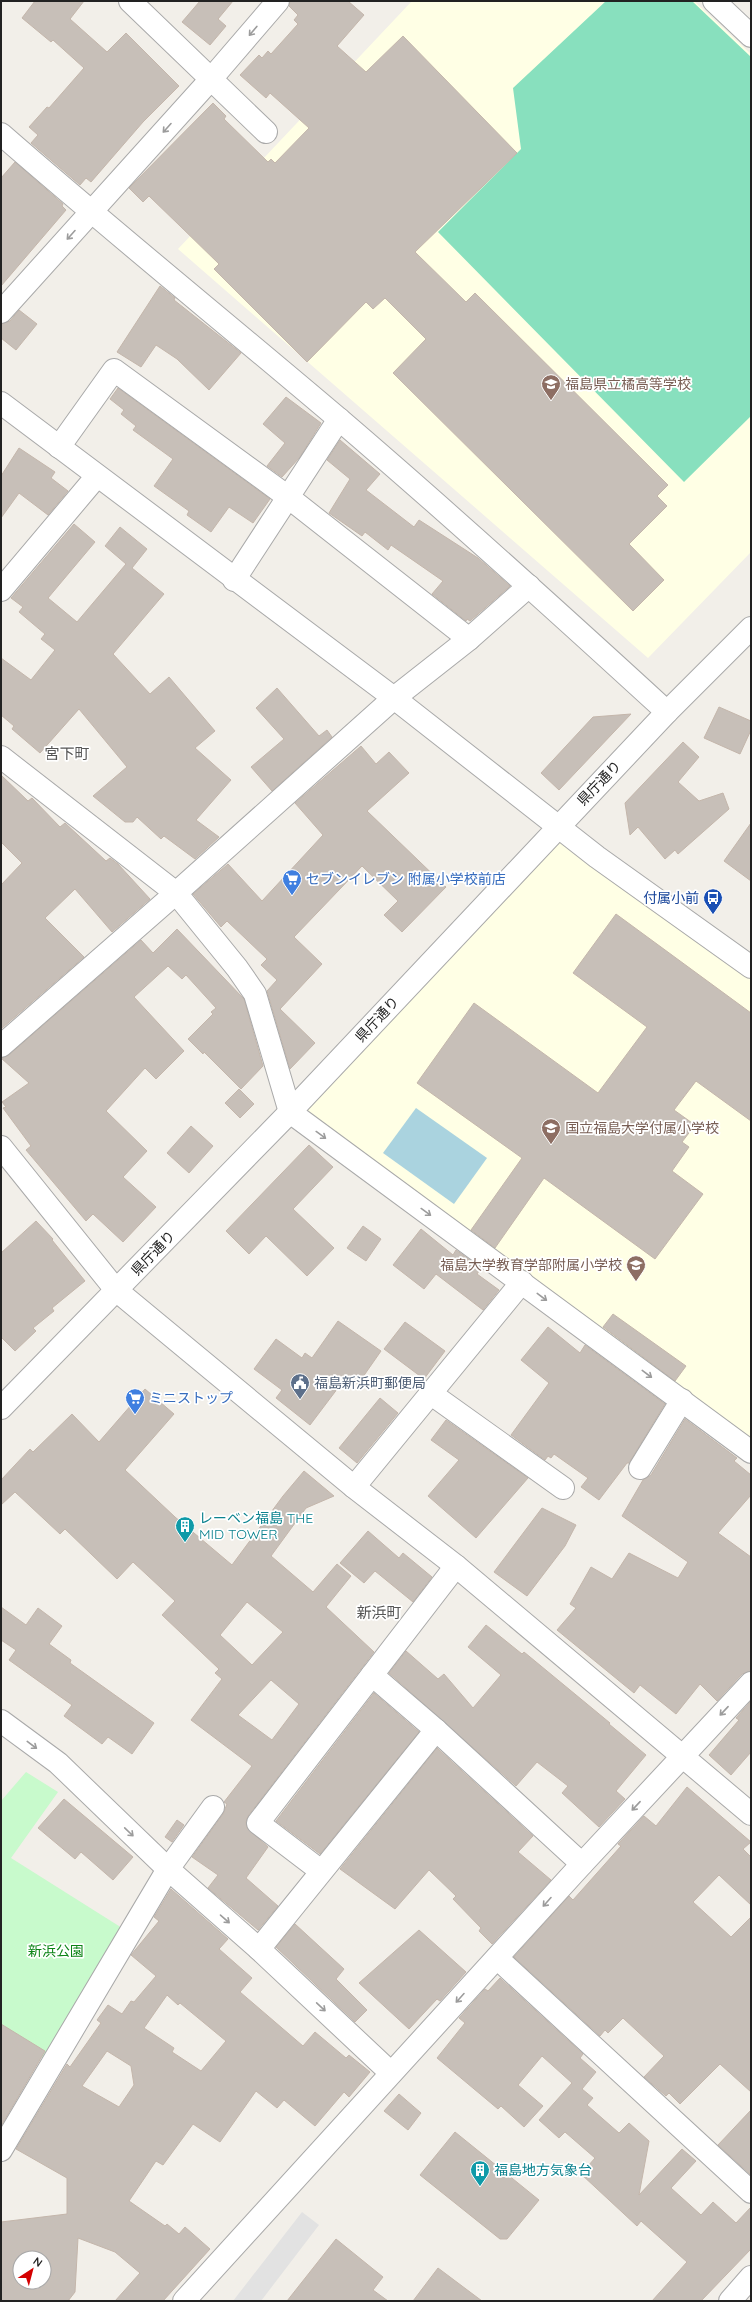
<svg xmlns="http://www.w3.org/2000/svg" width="752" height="2302" viewBox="0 0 752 2302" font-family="Quicksand,'Noto Sans JP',sans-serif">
	<rect width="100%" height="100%" fill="#f2efe9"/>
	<g fill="#ffffe5">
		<path d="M412,1H694L751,54V552L648,658L178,249Z"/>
		<path d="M559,825L751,967V1453L290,1112Z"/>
	</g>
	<path fill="#c8facc" d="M26,1772L58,1792L11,1858L130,1933L51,2064L1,2027V1801Z"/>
	<path fill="#88e0be" d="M606,1H692L751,57V416L684,482L438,232L521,149L513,88Z"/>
	<path fill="#e2e2e2" d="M302,2212L319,2225L261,2301H233Z"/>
	<path fill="#aad3df" d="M416,1108L487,1158L454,1204L383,1153Z"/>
	<g fill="#c7bfb8" stroke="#c4b6ab" fill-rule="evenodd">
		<path d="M35,1H84L70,19L107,52L126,33L179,86L143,122L91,182L86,178L80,185L31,143L38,135L29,127L47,107L49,108L84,68L53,40L51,42L22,18Z"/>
		<path d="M200,1H233L218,19L226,26L210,45L182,22Z"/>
		<path d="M290,1H348L364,15L337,46L366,72L403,36L517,153L415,252L466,302L475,293L668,485L657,496L667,506L629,544L664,580L633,611L393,373L426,339L385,298L373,309L366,302L307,362L214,269L219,264L180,226L149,196L143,202L129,188L213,103L226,116L224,119L268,162L271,159L275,163L309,128L270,93L266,98L240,75L259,55L262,58L268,51L271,54L298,24L294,20L298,15L289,6Z"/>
		<path d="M15,162L63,204L62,206L66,210L1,286V178Z"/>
		<path d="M160,286L175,298L174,300L241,353L209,390L177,359L156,345L141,367L117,352Z"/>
		<path d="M19,310L37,324L16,350L1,338V324L10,321Z"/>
		<path d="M118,388L270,499L253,523L229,507L211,532L187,515L189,511L154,486L173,459L133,430L136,426L121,414L124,410L110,399Z"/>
		<path d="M286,397L321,423L300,457L282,477L267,466L285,443L263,424Z"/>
		<path d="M340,440L380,474L366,490L414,527L419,520L478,558L510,586L508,588L470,621L467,619L466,621L432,594L443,581L391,545L388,550L365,532L362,536L329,513L350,479L327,460Z"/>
		<path d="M19,448L55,472L51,478L68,491L48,515L19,493L1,518V476Z"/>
		<path d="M74,524L95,542L48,598L77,622L126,564L105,546L120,527L147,549L132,568L164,594L113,654L150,694L169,677L215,731L195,748L231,780L196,820L219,837L195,859L164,836L161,839L137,817L133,822H125L93,796L127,767L79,709L40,753L12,729L14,726L1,715V658L31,680L55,650L41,639L45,634L19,612L23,607L11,598Z"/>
		<path d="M277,688L319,736L327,730L332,737L272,791L251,767L284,739L256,708Z"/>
		<path d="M719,707L751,721V730L740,754L704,738Z"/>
		<path d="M631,714L559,790L541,773L593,717Z"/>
		<path d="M683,742L699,757L678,782L699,801L723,793L729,809L678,854L675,850L665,859L638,827L630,835L625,803Z"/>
		<path d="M361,746L376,764L389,752L409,773L367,811L446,887L402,932L384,915L398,901L362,866L294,937L322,964L280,1009L315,1043L290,1069L267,991L277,980L261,965L267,959L227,921L221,927L193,894L228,864L262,901L323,835L295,803Z"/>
		<path d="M1,775L28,801L32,798L60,827L65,823L106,861L110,858L118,864L150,899L112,932L75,889L45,918L84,957L1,1029V885L22,863L1,842Z"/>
		<path d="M751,823V881L724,861Z"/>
		<path d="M616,914L751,1013V1121L696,1081L674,1110L695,1125L682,1142L689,1147L672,1171L703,1194L655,1259L544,1178L495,1248L471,1230L522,1158L417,1083L474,1003L598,1093L647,1027L573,973Z"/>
		<path d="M177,929L244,999L263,1066L241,1089L204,1052L203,1054L188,1039L213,1014L211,1012L216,1008L186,975L182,979L168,966L134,997L184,1051L156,1079L145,1068L106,1111L147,1151L123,1177L156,1207L123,1242L93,1214L86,1221L26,1150L31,1146L3,1108L6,1107L2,1102L29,1083L1,1058L9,1055L141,940L153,953Z"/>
		<path d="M239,1089L254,1104L240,1118L225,1103Z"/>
		<path d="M191,1126L213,1146L189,1173L167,1153Z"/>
		<path d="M309,1145L333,1167L293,1209L334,1248L307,1276L266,1236L249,1254L226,1231Z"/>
		<path d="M36,1221L53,1239L52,1240L85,1281L52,1308L54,1311L33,1328L36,1331L15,1351L1,1337V1253Z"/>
		<path d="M363,1226L381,1239L366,1261L347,1248Z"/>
		<path d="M421,1229L453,1255L456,1250L481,1268L477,1274L499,1290L483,1310L436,1274L424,1289L393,1265Z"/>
		<path d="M613,1314L686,1366L675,1381L603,1327Z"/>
		<path d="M338,1321L381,1351L358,1384L347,1376L310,1425L276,1398L282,1390L254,1369L276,1339L302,1358L305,1353L312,1358Z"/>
		<path d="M405,1322L445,1351L424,1379L384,1349Z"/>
		<path d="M548,1327L580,1353L585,1345L665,1404L629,1463H627L599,1500L581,1487L588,1478L554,1454L551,1458L548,1456L545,1460L511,1435L549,1383L521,1360Z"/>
		<path d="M145,1389L174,1414L125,1470L175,1517L232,1565L283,1496L304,1471L334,1496L306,1508L271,1556L313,1592L337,1564L351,1576L326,1607L374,1652L248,1816L246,1822L247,1828L268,1847L246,1878L278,1906L258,1930L208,1888L218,1875L192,1857L223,1814L227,1804L224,1802L252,1766L191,1720L222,1679L215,1673L219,1669L162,1615L175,1601L133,1562L117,1579L65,1529L60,1534L15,1492L1,1505V1480L30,1449L33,1452L72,1414L99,1442ZM247,1602L283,1632L252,1665L220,1635ZM271,1680L299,1704L272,1740L238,1715Z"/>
		<path d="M380,1398L398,1413L357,1463L339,1448Z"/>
		<path d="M685,1419L737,1458L734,1461L751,1475V1495L718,1533L751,1557V1671L742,1674L717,1701L700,1684L676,1714L640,1685L634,1693L557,1630L576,1608L570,1604L591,1567L612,1579L629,1553L678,1578L688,1562L622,1516L643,1480L651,1475Z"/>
		<path d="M446,1420L528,1478L476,1538L428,1496L459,1460L431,1440Z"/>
		<path d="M542,1508L576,1525L565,1546L527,1596L494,1572Z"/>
		<path d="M368,1531L399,1558L403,1553L432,1577L413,1602L375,1571L364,1583L340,1563Z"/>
		<path d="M1,1607L26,1625L38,1608L62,1626L49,1644L71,1660L70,1663L154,1723L132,1754L108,1737L102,1744L64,1716L72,1705L9,1660L16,1650L1,1640Z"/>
		<path d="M486,1625L522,1654L524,1652L610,1723L609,1724L646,1755L616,1791L625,1799L599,1827L562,1793L568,1786L537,1762L516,1786L389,1673L406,1651L438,1679L444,1674L473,1708L501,1675L468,1647Z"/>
		<path d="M374,1693L419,1732L320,1854L276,1821Z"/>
		<path d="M751,1701V1752L731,1775L709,1755L739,1720L736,1718Z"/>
		<path d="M437,1748L533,1836L518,1852L551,1880L492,1944L479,1931L481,1928L453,1899L456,1896L429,1870L395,1909L340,1869Z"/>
		<path d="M687,1787L751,1842L743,1849L751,1857V1905L719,1875L693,1902L731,1937L751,1917V2092L720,2064L680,2104L669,2093L666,2096L644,2077L664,2056L623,2018L608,2033L605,2030L600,2036L514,1957L569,1896L573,1900L621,1846L618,1844L644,1816L656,1826Z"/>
		<path d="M64,1799L133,1857L113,1880L81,1852L75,1859L38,1828Z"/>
		<path d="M177,1820L184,1825L172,1842L165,1837Z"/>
		<path d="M171,1889L228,1939L219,1949L252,1978L240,1992L303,2046L315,2032L346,2058L349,2055L370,2072L349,2097L344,2092L315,2126L284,2100L277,2108L256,2091L220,2142L193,2124L163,2165L156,2161L129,2201L165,2226L167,2224L179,2234L185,2227L210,2249L163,2301H115L140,2273L115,2252L78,2238L75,2292L68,2301H1V2222L67,2214V2178L16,2149L67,2064L70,2067L101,2023L97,2020L108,2005L122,2014L131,2001L134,2002L156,1976L131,1955L159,1921L154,1917ZM167,1995L178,2005L180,2003L226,2041L201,2071L172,2052L174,2048L144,2028ZM107,2051L131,2066L134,2085L119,2107L82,2086ZM20,2258H44V2282H20Z"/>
		<path d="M295,1924L344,1969L336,1979L367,2010L355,2022L276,1947Z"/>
		<path d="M419,1930L466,1972L440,2001L437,1999L409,2029L359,1983Z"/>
		<path d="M500,1978L583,2054L580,2058L596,2072L582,2089L593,2098L587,2105L619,2133L629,2123L649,2141L639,2195L682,2149L696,2161L671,2188L701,2215L713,2202L736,2223L751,2207V2249L701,2301H652L687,2262L641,2221L637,2226L581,2174L595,2158L565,2132L559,2138L539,2120L572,2083L542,2056L518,2085L543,2106L524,2127L501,2106L498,2109L437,2058L465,2023L459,2018L485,1989L488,1991Z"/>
		<path d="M1,2024L45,2051L1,2126Z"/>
		<path d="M399,2094L421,2113L408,2130L384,2111Z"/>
		<path d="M751,2110V2175L718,2145Z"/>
		<path d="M455,2132L539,2200L507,2239H500L420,2175Z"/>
		<path d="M336,2239L383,2277L373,2290L388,2301H287Z"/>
		<path d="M438,2268L482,2301H413Z"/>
	</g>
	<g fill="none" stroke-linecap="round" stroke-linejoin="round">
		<defs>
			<g id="minor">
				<path d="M130,1L266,132"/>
				<path d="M714,1L751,36"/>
				<path d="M1,134C112,231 227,324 340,420C451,515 559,613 667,712"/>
				<path d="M1,312L211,79L278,1"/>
				<path d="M1,403L394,698L597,857L751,967"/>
				<path d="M59,447L114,370L288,497L469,639"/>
				<path d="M234,580L339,419"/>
				<path d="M1,590L97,476"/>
				<path d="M1,757L176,893L237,968L255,994L290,1112L751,1452"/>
				<path d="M1,1046L176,893L394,698L469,639L529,586"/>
				<path d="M1,1147L116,1290L354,1487L456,1566L751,1814"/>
				<path d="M430,1393L563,1488"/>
				<path d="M1,1408L290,1112L667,712L751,628"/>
				<path d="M640,1468L682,1400"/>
				<path d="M354,1487L522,1282"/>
				<path d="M372,1675L436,1730L582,1864"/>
				<path d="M1,1721L58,1763L168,1869L259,1949L391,2073"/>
				<path d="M321,1871L258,1823L456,1566"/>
				<path d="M259,1949L436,1730"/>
				<path d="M497,1958L751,2192"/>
				<path d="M1,2150L168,1869L213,1807"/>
				<path d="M184,2301L582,1864L751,1683"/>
				<path d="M730,2301L751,2277"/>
			</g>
		</defs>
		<use href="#minor" stroke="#a9a9a9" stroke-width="24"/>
		<use href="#minor" stroke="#fff" stroke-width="22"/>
	</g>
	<defs><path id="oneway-shaft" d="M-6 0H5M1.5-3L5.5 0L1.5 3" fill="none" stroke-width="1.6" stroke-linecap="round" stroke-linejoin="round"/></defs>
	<g stroke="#9c9c9c">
		<use href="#oneway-shaft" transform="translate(253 31) rotate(130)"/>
		<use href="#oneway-shaft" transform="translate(167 128) rotate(132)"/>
		<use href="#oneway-shaft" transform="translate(71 235) rotate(132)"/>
		<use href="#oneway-shaft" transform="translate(321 1135) rotate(36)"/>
		<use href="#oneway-shaft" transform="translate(426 1212) rotate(36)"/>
		<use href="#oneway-shaft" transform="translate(542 1297) rotate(37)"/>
		<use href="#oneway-shaft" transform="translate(647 1374) rotate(37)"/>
		<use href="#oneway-shaft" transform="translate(724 1711) rotate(133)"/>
		<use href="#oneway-shaft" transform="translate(32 1745) rotate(37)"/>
		<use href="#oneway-shaft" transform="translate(636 1806) rotate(133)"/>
		<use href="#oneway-shaft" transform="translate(129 1832) rotate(44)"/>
		<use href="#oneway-shaft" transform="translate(547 1902) rotate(132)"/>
		<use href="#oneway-shaft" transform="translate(225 1919) rotate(41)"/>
		<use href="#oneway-shaft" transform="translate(460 1998) rotate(132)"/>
		<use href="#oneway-shaft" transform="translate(321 2007) rotate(43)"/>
	</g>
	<defs>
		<symbol id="school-pin" viewBox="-11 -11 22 30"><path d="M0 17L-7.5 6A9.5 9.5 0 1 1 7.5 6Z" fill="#8d6e63" stroke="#fff"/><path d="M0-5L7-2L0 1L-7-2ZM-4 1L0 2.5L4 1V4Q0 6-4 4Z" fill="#fff"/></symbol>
		<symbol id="supermarket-pin" viewBox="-11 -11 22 30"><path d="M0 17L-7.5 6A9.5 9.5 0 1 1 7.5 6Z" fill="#3f7fe0" stroke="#fff"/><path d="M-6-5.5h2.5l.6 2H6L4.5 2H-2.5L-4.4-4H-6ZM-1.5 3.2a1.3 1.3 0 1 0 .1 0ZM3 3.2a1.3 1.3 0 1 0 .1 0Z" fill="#fff"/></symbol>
		<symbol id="bus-pin" viewBox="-11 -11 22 30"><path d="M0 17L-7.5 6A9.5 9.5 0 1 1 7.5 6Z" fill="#1a4fb4" stroke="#fff"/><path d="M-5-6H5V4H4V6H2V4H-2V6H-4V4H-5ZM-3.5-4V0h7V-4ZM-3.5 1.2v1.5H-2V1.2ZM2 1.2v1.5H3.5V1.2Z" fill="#fff"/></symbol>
		<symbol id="civic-pin" viewBox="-11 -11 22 30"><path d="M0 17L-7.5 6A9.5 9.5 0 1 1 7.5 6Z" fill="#5c6f8a" stroke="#fff"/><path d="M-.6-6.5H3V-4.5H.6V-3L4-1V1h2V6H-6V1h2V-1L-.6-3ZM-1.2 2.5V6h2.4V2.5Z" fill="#fff"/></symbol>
		<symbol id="building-pin" viewBox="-11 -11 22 30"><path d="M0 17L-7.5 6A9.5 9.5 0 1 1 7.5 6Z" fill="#0f9aa8" stroke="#fff"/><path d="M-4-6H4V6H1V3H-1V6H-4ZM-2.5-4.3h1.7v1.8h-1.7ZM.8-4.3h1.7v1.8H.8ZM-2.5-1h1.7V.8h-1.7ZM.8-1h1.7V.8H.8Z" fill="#fff"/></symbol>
	</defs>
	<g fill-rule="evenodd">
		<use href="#school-pin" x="540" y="373" width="22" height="30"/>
		<use href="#supermarket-pin" x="281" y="868" width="22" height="30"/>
		<use href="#bus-pin" x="702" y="887" width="22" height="30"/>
		<use href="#school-pin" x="540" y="1117" width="22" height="30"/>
		<use href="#school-pin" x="625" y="1254" width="22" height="30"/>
		<use href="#civic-pin" x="289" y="1372" width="22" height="30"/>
		<use href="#supermarket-pin" x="124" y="1387" width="22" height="30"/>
		<use href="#building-pin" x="174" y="1515" width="22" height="30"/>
		<use href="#building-pin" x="469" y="2159" width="22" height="30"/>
	</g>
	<g text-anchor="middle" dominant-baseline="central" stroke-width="3.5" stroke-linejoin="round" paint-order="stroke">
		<g font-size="14" fill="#785e54" stroke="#fff" text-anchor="start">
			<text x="565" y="384">福島県立橘高等学校</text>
			<text x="565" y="1128">国立福島大学付属小学校</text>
			<text x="622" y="1265" text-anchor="end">福島大学教育学部附属小学校</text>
		</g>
		<g font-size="14" fill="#222" stroke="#fff">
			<text transform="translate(599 783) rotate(-46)">県庁通り</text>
			<text transform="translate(377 1019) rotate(-47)">県庁通り</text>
			<text transform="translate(153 1253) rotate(-46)">県庁通り</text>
		</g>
		<g font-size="14" fill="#366cbe" stroke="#fff" text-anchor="start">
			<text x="306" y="879">セブンイレブン 附属小学校前店</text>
			<text x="149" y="1398">ミニストップ</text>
		</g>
		<g font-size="14" fill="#164399" stroke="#fff" text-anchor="end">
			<text x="699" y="898">付属小前</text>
		</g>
		<g font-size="14" fill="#4e5e75" stroke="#fff" text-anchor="start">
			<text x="314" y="1383">福島新浜町郵便局</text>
		</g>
		<g font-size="14" fill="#0d838f" stroke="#fff" text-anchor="start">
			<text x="199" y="1518">レーベン福島 THE<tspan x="199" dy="16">MID TOWER</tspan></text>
			<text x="494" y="2170">福島地方気象台</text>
		</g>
		<g font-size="14" fill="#0c8416" stroke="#fff">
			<text x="56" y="1951">新浜公園</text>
		</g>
		<g font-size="15" fill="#555" stroke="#fff">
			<text x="67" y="753">宮下町</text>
			<text x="379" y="1612">新浜町</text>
		</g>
	</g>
	<rect width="752" height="2302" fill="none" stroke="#222222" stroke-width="4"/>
	<g transform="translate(32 2270) rotate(36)"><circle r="19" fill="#ffffff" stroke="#a7a7a7"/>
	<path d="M0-3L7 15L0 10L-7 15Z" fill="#d40000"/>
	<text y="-6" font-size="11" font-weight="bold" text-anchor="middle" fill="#222222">N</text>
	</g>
</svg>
